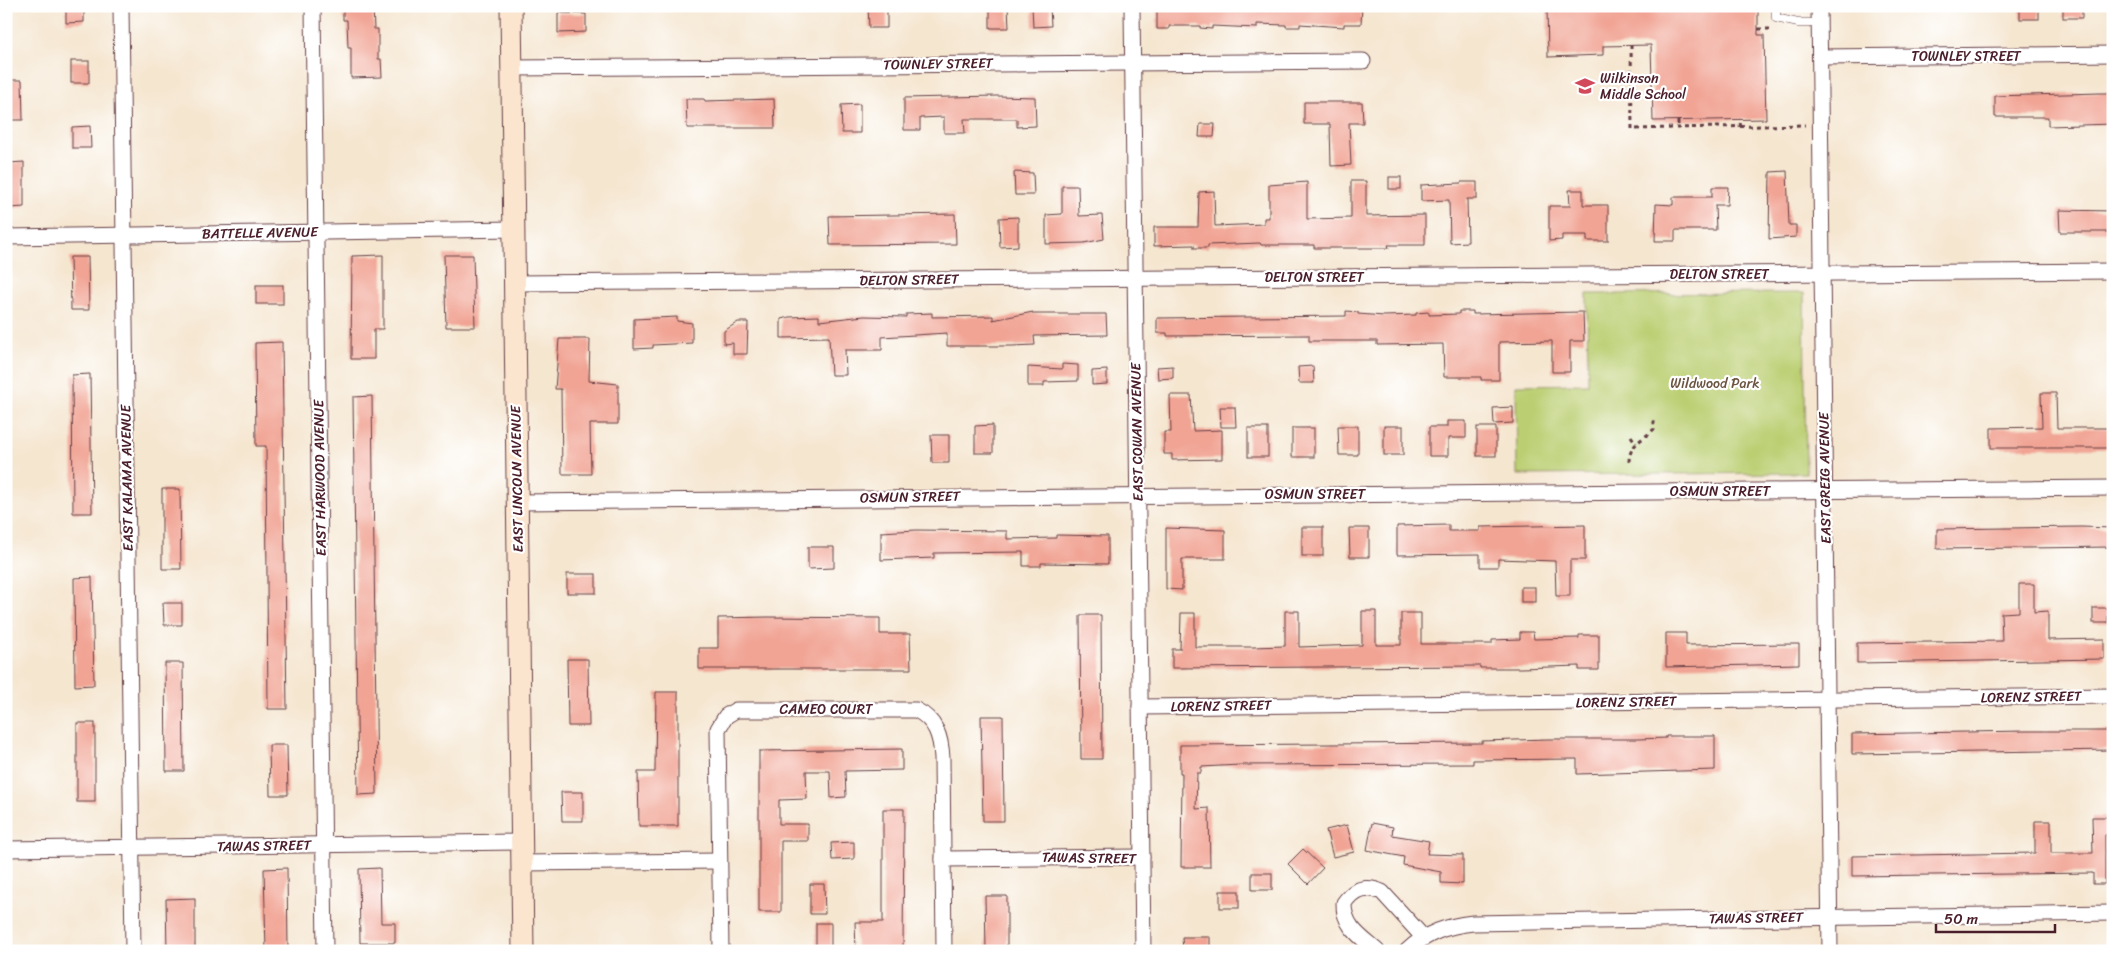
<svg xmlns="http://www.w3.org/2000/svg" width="2119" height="957" viewBox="0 0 2119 957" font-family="Sriracha,sans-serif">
	<rect width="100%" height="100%" fill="#fff"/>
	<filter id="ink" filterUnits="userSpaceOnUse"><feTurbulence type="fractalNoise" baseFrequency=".02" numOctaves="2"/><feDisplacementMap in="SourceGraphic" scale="10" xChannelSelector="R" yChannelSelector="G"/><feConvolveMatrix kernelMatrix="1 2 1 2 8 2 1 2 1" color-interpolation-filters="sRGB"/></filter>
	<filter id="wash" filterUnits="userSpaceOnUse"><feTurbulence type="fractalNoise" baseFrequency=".0096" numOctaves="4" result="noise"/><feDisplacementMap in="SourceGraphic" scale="20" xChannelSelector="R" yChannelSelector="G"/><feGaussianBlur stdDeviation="1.12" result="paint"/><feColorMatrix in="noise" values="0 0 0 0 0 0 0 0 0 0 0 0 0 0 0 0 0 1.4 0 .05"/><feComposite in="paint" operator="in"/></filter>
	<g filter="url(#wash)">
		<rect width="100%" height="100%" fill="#f5e6d0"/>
		<path fill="#bbcf72" stroke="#82774e" d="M1804,293L1806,473L1517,475L1516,385L1588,384L1587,294Z"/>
		<g id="blocks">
			<g fill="#f1a494">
				<path d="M66,6H84V22L66,23Z"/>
				<path d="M343,6H373L374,29H378V59H381L382,77L351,78V48H348L347,20H343Z"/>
				<path d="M868,6H887V28H869Z"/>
				<path d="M990,6H1008L1009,28H990Z"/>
				<path d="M1032,6H1050L1051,26L1033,27Z"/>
				<path d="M1157,6H1362L1361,24H1344V27L1300,24V27H1286V25L1257,24V28L1212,26V29L1200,28V26H1169V29H1157Z"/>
				<path d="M1547,6H1758V35H1764L1766,119L1653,121L1651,45L1603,46V55L1548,57Z"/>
				<rect x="2020" y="6" width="19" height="13"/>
				<rect x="2063" y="6" width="19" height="12"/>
				<path d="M558,13L586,14V32L558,33Z"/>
				<rect x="71" y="61" width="18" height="22"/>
				<path d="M9,80H22L23,120H10Z"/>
				<path d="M2100,93H2113V124L2048,126V117H1995V96Z"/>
				<path d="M997,96L1035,97L1036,126L1017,127V119H964L965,133H944V117L920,118V130H904V98Z"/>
				<path d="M686,99H704L705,101L774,99L775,128H687Z"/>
				<path d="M1304,102H1362L1363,123H1349L1351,165L1331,166L1330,124H1304Z"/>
				<path d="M860,104V133H842L841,105Z"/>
				<path d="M1200,124H1215L1214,137H1199Z"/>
				<path d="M90,126L91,148H72V127Z"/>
				<path d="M24,162V207L10,208L8,163Z"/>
				<path d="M1787,171L1789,225H1796V237L1769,239L1770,172Z"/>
				<path d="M1014,172L1033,173L1034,195H1015Z"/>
				<rect x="1389" y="177" width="12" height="12"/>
				<path d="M1351,181H1366V216L1425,215V245H1388L1389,248H1314V245H1261L1260,243L1208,245V248H1194V245L1154,246V227H1198L1199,192L1214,191L1215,226L1264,224V218H1269V185L1307,182V219L1351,218Z"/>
				<path d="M1461,182H1477V199H1467L1468,242L1450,243L1449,200L1421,201V185L1461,183Z"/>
				<path d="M1062,186H1078L1079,216L1102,215L1104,239L1084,243L1046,244V215L1062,214Z"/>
				<path d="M1712,187H1728L1727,205H1715L1716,230H1675V241H1655L1656,204L1673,205V197H1712Z"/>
				<path d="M1569,190H1583V205H1608V241H1587V235H1562V240L1549,241V206H1570Z"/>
				<path d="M2059,210L2113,211V232H2060Z"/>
				<path d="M955,214L956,244L830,245L829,216Z"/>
				<path d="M1018,217V246L1000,247L999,218Z"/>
				<path d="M383,255V329H374V359H351L352,256Z"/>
				<path d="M444,255H473L475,327H446Z"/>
				<path d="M70,257H88L89,310H71Z"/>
				<rect x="256" y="285" width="27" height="19"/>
				<path d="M1346,311L1358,312V314L1384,316L1416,315V313L1429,312V315L1459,314V311H1473V314L1583,312L1584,341H1570V372H1552V341L1499,342V380H1481V377H1444L1443,344L1377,345V341H1309V335L1167,336V333H1157V318L1346,316Z"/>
				<path d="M1033,312V314H1106L1107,335L1034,336L1035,345L1012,346H947V333L882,337V350H845L846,375H831L829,337L781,338V319L789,317L819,316V321L864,316L906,317V314L932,313V317L993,316V320Z"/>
				<path d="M677,317V321L692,323V343L653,345V348L634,349V319Z"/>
				<path d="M738,322H748L747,354H733V343L724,344V331Z"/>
				<path d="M559,339H590L589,381L618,384V424H590L591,474H562L561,389H555Z"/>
				<path d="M282,342L287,709H268L266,446H256L255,343Z"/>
				<path d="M1062,364L1078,365V381L1044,382V386H1028V367L1062,369Z"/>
				<path d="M1173,366V378L1158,379L1157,367Z"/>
				<path d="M1313,366L1314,383H1299L1298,367Z"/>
				<path d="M1107,370V384L1092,385V371Z"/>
				<path d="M90,374L92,513H73L72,375Z"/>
				<path d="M2041,393H2056L2057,428H2112L2111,448H1991V428L2042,427Z"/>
				<path d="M1170,395H1191L1193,431L1222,430V459L1172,460V454H1164V432H1171Z"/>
				<path d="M372,396L377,794L358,795L353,397Z"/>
				<path d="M1220,407H1235L1236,427H1221Z"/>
				<path d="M1513,407V423L1494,424L1493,408Z"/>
				<path d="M1447,421H1466V438H1448V456H1429V427H1447Z"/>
				<path d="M993,425V453H975V426Z"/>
				<path d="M1338,426H1358V455H1339Z"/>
				<rect x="1384" y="426" width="19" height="29"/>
				<rect x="1477" y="427" width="19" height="29"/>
				<rect x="1248" y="428" width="20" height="29"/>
				<rect x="1292" y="428" width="22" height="29"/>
				<path d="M931,435H949V463H932Z"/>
				<path d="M162,489H180L181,569H162Z"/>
				<path d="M1449,525V531H1480V527L1585,525V560H1570V596H1556L1555,561L1498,559V567H1480V554L1397,555V526Z"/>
				<rect x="1302" y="527" width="21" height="29"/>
				<path d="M2081,527L2113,528V547L1937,549V529Z"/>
				<path d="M1166,528L1225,530V559H1182V590L1166,589Z"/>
				<path d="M1349,528H1369V557H1350Z"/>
				<path d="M916,530L1007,531V539L1056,538V535L1108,536V564L1041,563V566H1023V552L934,553V558L881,560V532Z"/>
				<path d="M808,547H834V568L808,569Z"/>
				<rect x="567" y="574" width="29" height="19"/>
				<path d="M92,577L94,685L75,686L74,578Z"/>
				<path d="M2019,584H2034V612L2048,611V640L2104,639V659L1857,663V643L2002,641L2001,613L2019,612Z"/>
				<rect x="1521" y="587" width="14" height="15"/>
				<path d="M163,603H182V625H164Z"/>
				<rect x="2093" y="608" width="15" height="15"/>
				<path d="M1285,611H1299V647L1362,645V611H1376V645H1401V613H1421V644H1492V640L1520,639V632H1533L1534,639L1579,638V635H1599V670H1579V666L1521,668H1480V666L1172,668V649H1180L1181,613H1195V647H1253L1285,646Z"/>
				<path d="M1080,615H1101L1102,759H1081Z"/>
				<path d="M768,617L880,618V634H910L911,669H699V648H718V618Z"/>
				<path d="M1666,633H1686V645L1799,644V664L1666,667Z"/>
				<path d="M567,659H588L589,726H568Z"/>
				<path d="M165,663H183L184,771H166Z"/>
				<path d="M656,692H678V826H639L638,772H655Z"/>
				<path d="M981,716H1003L1004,821H983Z"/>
				<rect x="77" y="723" width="18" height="79"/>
				<path d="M2025,731H2113V750L1852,754V734Z"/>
				<path d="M1666,736H1715V770L1577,774V759L1473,760V764L1240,765L1201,767V773H1197L1196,809L1209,808L1210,867H1181L1182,773H1180V745L1482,743V741L1548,739H1638L1666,738Z"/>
				<path d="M269,745H287L288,795H270Z"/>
				<path d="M902,749V770L845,771L846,797L831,798L830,771H806L807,799L779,800V824H808V841H781V912H759V751Z"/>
				<path d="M561,792H583V821H562Z"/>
				<path d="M883,809H904L903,951H856L855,922H883Z"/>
				<path d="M2092,817H2109V835H2105V884H2093V873L1852,876V856L2035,853V821H2051V853H2093Z"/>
				<path d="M1372,823L1393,827L1392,835L1429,841L1427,854L1463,855V884L1441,883V872L1403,865L1404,857L1367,850Z"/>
				<path d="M1347,825L1354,852L1333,857L1326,830Z"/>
				<path d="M854,842V859L832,860L831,843Z"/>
				<path d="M1303,849L1323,868L1308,884L1288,864Z"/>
				<path d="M287,868L288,951H266L264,869Z"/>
				<path d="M380,868L381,923H395V943H360L359,869Z"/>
				<rect x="1252" y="873" width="20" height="17"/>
				<path d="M810,884H824L825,914H810Z"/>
				<rect x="1220" y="891" width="19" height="17"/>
				<path d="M985,896H1007V951H986Z"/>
				<path d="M195,898V951H167L166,899Z"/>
				<rect x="816" y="923" width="15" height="28"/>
				<path d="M1182,937H1210V951H1183Z"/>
			</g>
		</g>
	</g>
	<g filter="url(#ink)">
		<use href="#blocks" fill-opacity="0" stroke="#643d44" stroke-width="1"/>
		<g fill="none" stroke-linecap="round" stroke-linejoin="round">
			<defs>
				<path id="lane" d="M1776,6V18L1798,23H1819"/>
				<g id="street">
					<path d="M121,6L133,951"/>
					<path d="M313,6L325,951"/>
					<path d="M1132,6L1143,951"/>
					<path d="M1819,6L1830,951"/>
					<path d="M1820,57L2113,54"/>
					<path d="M512,68L1363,61"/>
					<path d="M6,237L514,229"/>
					<path d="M515,283L2113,271"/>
					<path d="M517,502L2113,488"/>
					<path d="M1140,707L2113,696"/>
					<path d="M6,849L522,842"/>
					<path d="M943,859L1142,857"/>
					<path d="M522,863L719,861"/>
					<path d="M721,951L718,729L726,716L736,710H916C936,720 941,737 942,758L944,951"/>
					<path d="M1377,951C1361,937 1343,926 1344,903C1354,888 1366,885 1382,892L1423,937"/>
					<path d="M1407,951C1427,932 1447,926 1473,923L2113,913"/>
				</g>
				<path id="secondary" d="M511,6L523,951"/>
			</defs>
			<use href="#lane" stroke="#643d44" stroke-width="9"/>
			<use href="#street" stroke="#643d44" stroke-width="17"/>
			<use href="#secondary" stroke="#643d44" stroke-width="23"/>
			<g stroke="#643d44" stroke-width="3" stroke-dasharray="4 4" stroke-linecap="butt">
				<path d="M1758,29H1773"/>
				<path d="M1631,45L1632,129L1805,125"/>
				<path d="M1678,121V128"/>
				<path d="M1740,127L1741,119"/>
				<path d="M1631,436L1636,443"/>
				<path d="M1629,462C1629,444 1643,440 1654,429V418"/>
			</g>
			<use href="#lane" stroke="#fff" stroke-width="8"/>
			<use href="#street" stroke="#fff" stroke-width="15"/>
			<use href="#secondary" stroke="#fbe5cf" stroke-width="21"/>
		</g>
	</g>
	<defs>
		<symbol id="school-bare" viewBox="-9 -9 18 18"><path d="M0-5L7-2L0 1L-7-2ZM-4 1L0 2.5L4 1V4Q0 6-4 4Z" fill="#d1495b" stroke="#fff" stroke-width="2.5" paint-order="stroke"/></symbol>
	</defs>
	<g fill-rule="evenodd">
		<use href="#school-bare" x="1571" y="72" width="28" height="28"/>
	</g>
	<g text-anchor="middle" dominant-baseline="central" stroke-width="4.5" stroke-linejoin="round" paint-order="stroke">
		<g font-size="14" fill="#4a1f2b" stroke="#fff">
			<text x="1966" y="56">TOWNLEY STREET</text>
			<text transform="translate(938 64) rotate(-1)">TOWNLEY STREET</text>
			<text transform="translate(260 233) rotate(-1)">BATTELLE AVENUE</text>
			<text x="1719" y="274">DELTON STREET</text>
			<text x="1314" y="277">DELTON STREET</text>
			<text transform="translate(909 280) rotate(-1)">DELTON STREET</text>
			<text transform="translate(1137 432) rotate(-91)">EAST COWAN AVENUE</text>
			<text transform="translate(127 478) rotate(-91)">EAST KALAMA AVENUE</text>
			<text transform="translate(320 478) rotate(-91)">EAST HARWOOD AVENUE</text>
			<text transform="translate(1825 478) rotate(-91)">EAST GREIG AVENUE</text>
			<text transform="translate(517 479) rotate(-91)">EAST LINCOLN AVENUE</text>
			<text x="1720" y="491">OSMUN STREET</text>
			<text x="1315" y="494">OSMUN STREET</text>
			<text transform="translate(910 497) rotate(-1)">OSMUN STREET</text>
			<text transform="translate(2031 697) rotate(-1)">LORENZ STREET</text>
			<text transform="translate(1626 702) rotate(-1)">LORENZ STREET</text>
			<text transform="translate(1221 706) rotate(-1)">LORENZ STREET</text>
			<text x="826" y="709">CAMEO COURT</text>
			<text transform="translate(264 846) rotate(-1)">TAWAS STREET</text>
			<text transform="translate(1089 858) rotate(1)">TAWAS STREET</text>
			<text transform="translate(1756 918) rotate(-1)">TAWAS STREET</text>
		</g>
		<g font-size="14" fill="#4a1f2b" stroke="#fff" text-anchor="start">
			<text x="1600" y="78">Wilkinson<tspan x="1600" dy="16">Middle School</tspan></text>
		</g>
		<g font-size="14" fill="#6c5440" stroke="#fff">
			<text x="1715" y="383">Wildwood Park</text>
		</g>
	</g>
	<rect width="2119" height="957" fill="none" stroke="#fff" stroke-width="25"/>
	<path d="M1936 924v8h119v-8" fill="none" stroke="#4a1f2b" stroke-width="2.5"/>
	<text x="1944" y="924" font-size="15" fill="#4a1f2b" stroke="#ffffff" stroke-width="4" paint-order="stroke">50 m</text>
</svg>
